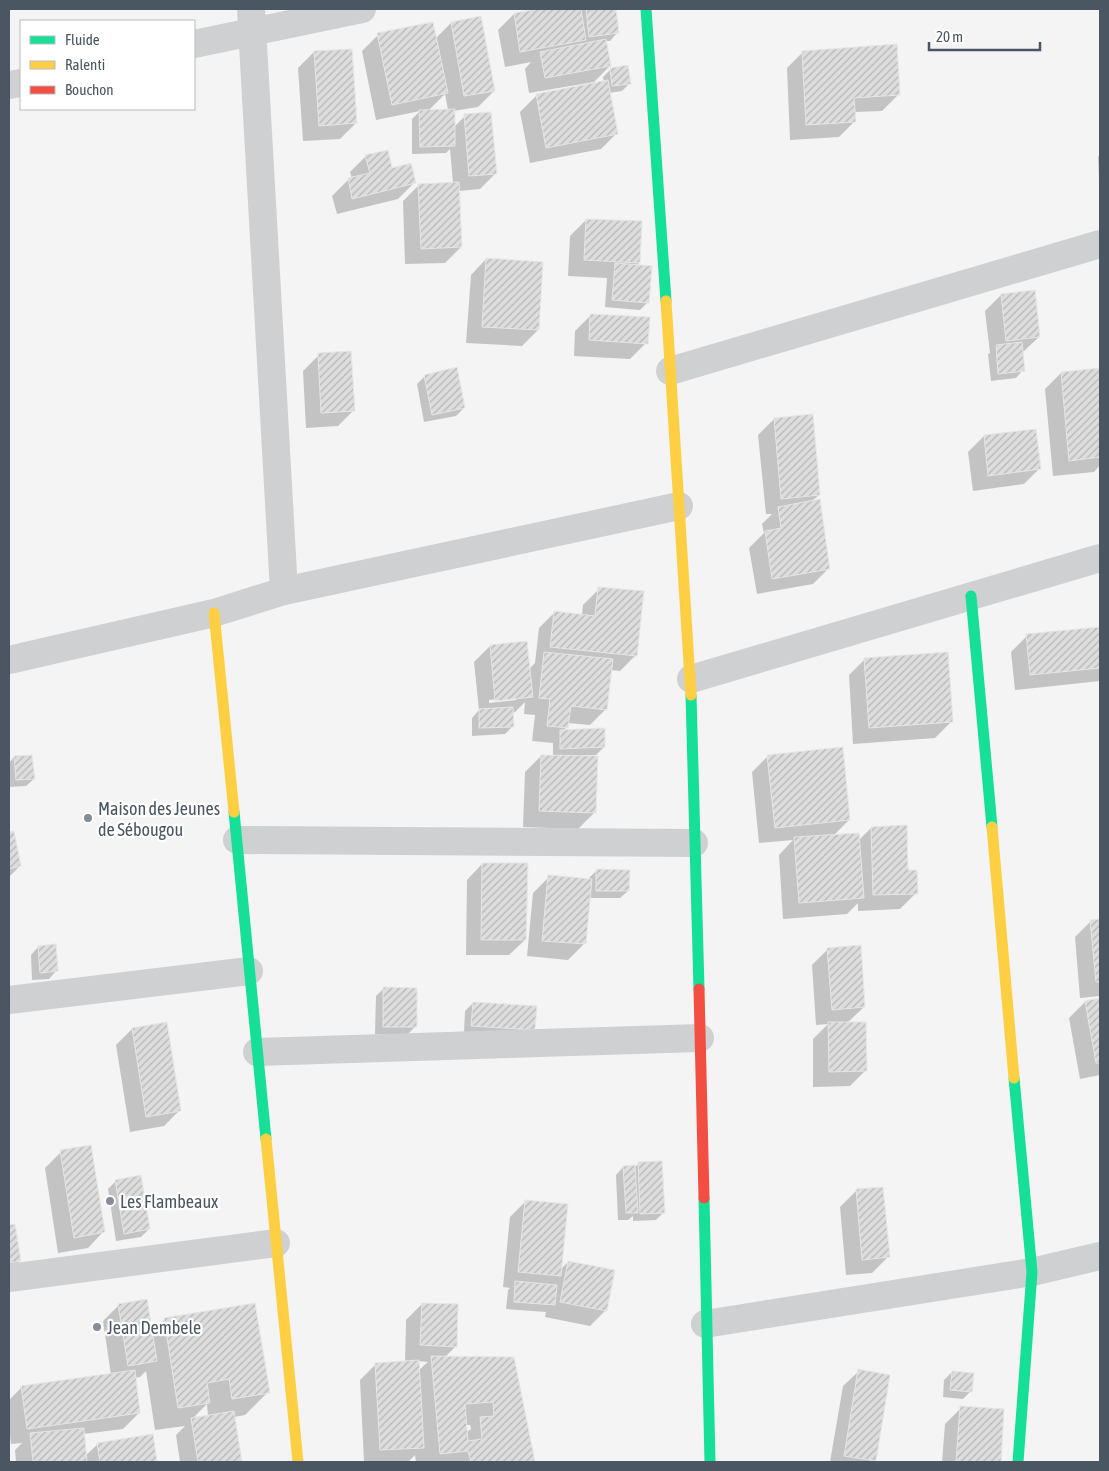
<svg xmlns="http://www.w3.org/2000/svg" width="1109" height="1471" viewBox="0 0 1109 1471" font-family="'Asap Condensed',sans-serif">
	<defs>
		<pattern id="building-hatch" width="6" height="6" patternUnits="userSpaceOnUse" patternTransform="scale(1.25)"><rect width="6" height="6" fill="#ddddde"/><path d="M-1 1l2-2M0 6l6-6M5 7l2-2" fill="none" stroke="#b5b6b7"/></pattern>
	</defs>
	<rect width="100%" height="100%" fill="#f4f4f4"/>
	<g fill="#0003" fill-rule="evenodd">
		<path d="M546,9H615L617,33L610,41H605L610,66L594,82L529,93L525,69L531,62L505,67L498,30L514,14Z"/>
		<path d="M451,23L494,91L478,107L453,111L454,127L465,116L496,173L480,189L459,191L461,247L445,263L405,264L403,201L419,185L453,183L450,149L446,153L412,154V119L420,111L376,120L362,51L378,35L435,39ZM445,94L448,110L428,111Z"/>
		<path d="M314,52L356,123L340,139L303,141L298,68Z"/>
		<path d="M803,52L898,95L882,111L854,112L855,121L839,137L790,140L787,68Z"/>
		<path d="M611,69L630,83L622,91L609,93L617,133L601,149L530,163L520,112L536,96L604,83L603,77Z"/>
		<path d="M1100,155V199L1098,157Z"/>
		<path d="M366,156L414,183L398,199L337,214L332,196L348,180L352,179L350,172Z"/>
		<path d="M586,220L639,263L636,266L648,302L640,310L605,307L607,278L568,276L570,236Z"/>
		<path d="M486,259L538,330L522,346L466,343L471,275Z"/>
		<path d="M1001,295L1039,337L1023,352V370L1016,378L991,381L988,354L990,353L985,311Z"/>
		<path d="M591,315L646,343L630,359L574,356L575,331Z"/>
		<path d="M319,355L354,410L338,426L306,428L303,371Z"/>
		<path d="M1100,370V465L1094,472L1053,476L1045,389L1061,373Z"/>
		<path d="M425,376L464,408L456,416L424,422L417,384Z"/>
		<path d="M774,419L819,495L811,502L829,568L813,584L757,594L749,548L764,533L762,524L772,514H766L758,435Z"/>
		<path d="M984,436L1040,468L1024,484L973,491L968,452Z"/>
		<path d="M599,589L636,655L620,671L610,670L606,709L590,725L568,723L567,727L563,731L604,747L596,755H584L594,813L578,829L523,827L525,772L541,756H553V743L532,741L535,715L524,714L525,702L515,712L512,713L513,726L505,734L472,736V718L479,710L474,662L490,646L529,669L535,663L539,628L555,612L582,615L583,605ZM516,697V700L489,703V700Z"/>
		<path d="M1100,628V681L1015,690L1011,652L1027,636Z"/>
		<path d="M865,659L951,722L935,738L853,744L849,675Z"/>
		<path d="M768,756L849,820L833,836L858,841L871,828L907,872L916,893L900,909L858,911V903L847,914L783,919L779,855L793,840L759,843L752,772Z"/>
		<path d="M14,757L34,779L26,786L9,787V763Z"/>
		<path d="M13,832L20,866L9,877V833Z"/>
		<path d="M482,864L525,940L509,955H466L467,880Z"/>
		<path d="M597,870L628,891L620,898H589L584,944L568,960L527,956L533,893L549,877L589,880V878Z"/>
		<path d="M1100,920V996L1080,998L1075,937L1091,921Z"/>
		<path d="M38,947L56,971L49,979L32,980L31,955Z"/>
		<path d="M828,949L864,1007L847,1023L866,1070L850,1086L813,1087V1039L828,1024L816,1025L812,965Z"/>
		<path d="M384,988L416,1026L408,1034H375L376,996Z"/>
		<path d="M1100,1000V1075L1080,1079L1069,1018L1085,1002Z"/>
		<path d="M473,1003L534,1029L464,1033L465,1011Z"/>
		<path d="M132,1029L180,1110L164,1126L130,1132L116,1045Z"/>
		<path d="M61,1152L103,1232L88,1248L58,1253L45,1168Z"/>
		<path d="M638,1164L664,1212L656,1220L633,1221V1216L628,1220H618L616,1175L623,1167L634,1168Z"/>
		<path d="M116,1181L149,1229L141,1237L116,1241L108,1189Z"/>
		<path d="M856,1191L888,1257L872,1273L846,1275L840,1207Z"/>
		<path d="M526,1201L560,1270L568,1262L606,1310L590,1326L545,1317L546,1312L506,1309L508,1290L510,1288L503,1287L510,1217Z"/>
		<path d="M14,1225L20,1261L12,1268L9,1269V1226Z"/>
		<path d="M422,1304L456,1346L444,1358H513L533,1462H416L415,1455L408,1462H364L360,1380L376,1364L405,1362L406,1320ZM418,1361L428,1362L418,1371ZM466,1425H470L471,1429L466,1433Z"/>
		<path d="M119,1305L151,1333L165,1319L268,1392L245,1415L234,1417L241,1462H180L176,1435L185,1426L155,1430L146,1371L140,1377L135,1378L139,1413L123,1429L83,1434L85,1456L98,1444L152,1436L156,1462H16L15,1450L22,1443L11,1444L9,1426V1400L22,1387L111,1375L103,1321ZM207,1404L208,1416L192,1419Z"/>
		<path d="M859,1371L875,1460L872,1462H830L843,1386Z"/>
		<path d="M952,1372L971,1391L963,1399L943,1397L944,1380Z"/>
		<path d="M961,1408L1003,1410L999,1462H942L945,1424Z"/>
	</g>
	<g fill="url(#building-hatch)" stroke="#e5e6e7" fill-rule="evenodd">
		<path d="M539,9H581L586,40L520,52L514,13Z"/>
		<path d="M586,9H616L619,33L589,37Z"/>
		<path d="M481,16L495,91L464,96L451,22Z"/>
		<path d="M433,22L448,93L392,105L377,33Z"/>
		<path d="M606,39L611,66L545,78L540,52Z"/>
		<path d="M897,44L900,95L854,98L856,122L806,125L802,51Z"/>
		<path d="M352,49L357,123L319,126L314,51Z"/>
		<path d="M628,65L631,84L612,86L610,68Z"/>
		<path d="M608,80L618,134L546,148L536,94Z"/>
		<path d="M455,109V146L420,147L419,110Z"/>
		<path d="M491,112L497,174L469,176L464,114Z"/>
		<path d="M388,150L392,168L411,163L416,183L352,199L348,178L370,173L365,155Z"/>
		<path d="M459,182L462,247L421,249L418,184Z"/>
		<path d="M586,219L642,221L640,263L584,260Z"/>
		<path d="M486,258L543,262L539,330L482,327Z"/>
		<path d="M615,263L652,266L649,303L612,300Z"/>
		<path d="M1035,290L1040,337L1006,341L1001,294Z"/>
		<path d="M590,314L650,317L648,344L589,340Z"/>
		<path d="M1022,342L1025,371L998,374L996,345Z"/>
		<path d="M351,351L355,411L321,413L318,353Z"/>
		<path d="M457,367L465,408L432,415L424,375Z"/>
		<path d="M1100,368V457L1069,461L1061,372Z"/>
		<path d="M813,414L820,495L781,499L774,418Z"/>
		<path d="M1036,429L1041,469L988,476L984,435Z"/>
		<path d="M820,499L830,569L772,579L765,531L781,528L778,507Z"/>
		<path d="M598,587L644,591L637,656L550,647L554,611L595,616Z"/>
		<path d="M1100,627V668L1030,675L1026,634Z"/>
		<path d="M527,641L533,697L495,701L490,645Z"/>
		<path d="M544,652L613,659L607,710L571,706L568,728L547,726L550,699L539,698Z"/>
		<path d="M948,652L953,722L869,728L864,658Z"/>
		<path d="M513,707L514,727L479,728V709Z"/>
		<path d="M605,728V747L560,749V730Z"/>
		<path d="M843,747L850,820L775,828L767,755Z"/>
		<path d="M32,755L35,779L16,780L14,756Z"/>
		<path d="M541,755L598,756L596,813L539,811Z"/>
		<path d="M907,825L908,870H917L918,894L873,895L871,827Z"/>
		<path d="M9,829V832L14,831L21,866L9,869Z"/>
		<path d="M859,833L864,898L799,903L794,837Z"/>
		<path d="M482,863H528L526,940H481Z"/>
		<path d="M596,869L630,870L629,891H596Z"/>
		<path d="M548,875L592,879L586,944L542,941Z"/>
		<path d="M1100,919V982H1096L1090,920Z"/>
		<path d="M56,944L58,971L40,973L38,946Z"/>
		<path d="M861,945L865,1007L832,1010L827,948Z"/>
		<path d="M383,987L417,988V1027H383Z"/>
		<path d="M1100,998V1063H1096L1085,1001Z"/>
		<path d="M473,1002L537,1006L535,1030L471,1026Z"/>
		<path d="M167,1022L181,1111L146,1117L132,1028Z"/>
		<path d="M828,1022H866L867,1071L829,1072Z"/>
		<path d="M91,1145L105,1232L74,1238L60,1150Z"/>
		<path d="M662,1161L665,1213L640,1214L638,1162Z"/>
		<path d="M635,1165L638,1213H626L623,1166Z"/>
		<path d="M141,1175L150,1229L124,1234L115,1180Z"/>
		<path d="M883,1187L890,1257L862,1260L856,1189Z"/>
		<path d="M525,1200L568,1204L561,1276L518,1272Z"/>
		<path d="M15,1224L21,1261L9,1263V1225Z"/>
		<path d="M568,1261L615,1270L607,1311L560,1302Z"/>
		<path d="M515,1281L557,1285L555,1305L514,1302Z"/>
		<path d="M147,1299L157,1361L128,1366L118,1304Z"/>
		<path d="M255,1303L270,1393L232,1399L229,1379L207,1383L210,1403L178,1408L164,1318Z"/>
		<path d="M422,1303L458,1304L457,1347L420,1345Z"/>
		<path d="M431,1356L514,1357L535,1462H471L468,1451L440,1454ZM493,1402L494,1416L480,1417L482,1439L468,1441L465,1404Z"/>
		<path d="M419,1360L424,1448L380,1450L375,1363Z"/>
		<path d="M858,1369L890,1375L876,1461L844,1456Z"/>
		<path d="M135,1370L140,1413L27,1429L21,1386Z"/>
		<path d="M952,1371L974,1373L972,1392L950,1390Z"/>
		<path d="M960,1406L1004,1409L1001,1462H956Z"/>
		<path d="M234,1411L242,1462H198L191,1418Z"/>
		<path d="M84,1428L87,1462H33L30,1433Z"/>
		<path d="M153,1434L157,1462H100L97,1443Z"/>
	</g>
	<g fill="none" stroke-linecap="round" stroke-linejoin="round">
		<g stroke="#ced0d2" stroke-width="28">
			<path d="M251,9L284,591"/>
			<path d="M194,44L362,9"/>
			<path d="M9,85L21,83"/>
			<path d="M670,371L1100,244"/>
			<path d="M9,660L214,613L284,591L679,506"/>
			<path d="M691,679L1100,558"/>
			<path d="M237,840L694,843"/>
			<path d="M9,1000L249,971"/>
			<path d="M257,1052L700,1038"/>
			<path d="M9,1278L276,1243"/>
			<path d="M705,1324L1032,1272L1100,1256"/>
		</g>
		<g stroke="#16e098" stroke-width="11">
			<path d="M646,9L666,301"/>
			<path d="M971,596L992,827"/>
			<path d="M691,695L699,989"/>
			<path d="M234,812L266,1139"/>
			<path d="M1014,1078L1032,1272L1018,1462"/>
			<path d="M704,1198L710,1462"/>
		</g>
		<g stroke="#ffcf43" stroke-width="11">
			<path d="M666,301L691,695"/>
			<path d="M214,613L234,812"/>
			<path d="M992,827L1014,1078"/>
			<path d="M266,1139L298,1462"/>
		</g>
		<path stroke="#f24e42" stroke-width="11" d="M699,989L704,1198"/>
	</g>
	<g fill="#868d94" stroke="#fff" stroke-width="2">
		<circle cx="88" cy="818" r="5"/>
		<circle cx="110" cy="1201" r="5"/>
		<circle cx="97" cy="1327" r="5"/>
	</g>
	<g text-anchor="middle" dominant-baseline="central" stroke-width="4.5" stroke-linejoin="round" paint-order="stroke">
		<g font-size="18" fill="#4a5661" stroke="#fff" text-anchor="start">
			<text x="98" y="808">Maison des Jeunes<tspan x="98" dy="21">de Sébougou</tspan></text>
			<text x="120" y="1201">Les Flambeaux</text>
			<text x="107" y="1327">Jean Dembele</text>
		</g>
	</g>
	<rect width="1109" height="1471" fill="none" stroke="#4a5661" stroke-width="20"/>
	<rect x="20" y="20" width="175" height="90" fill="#ffffff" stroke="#b7bbc0"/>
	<rect x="30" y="36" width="25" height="8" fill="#16e098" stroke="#b7bbc0"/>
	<text x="65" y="45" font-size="15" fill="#4a5661">Fluide</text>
	<rect x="30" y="61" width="25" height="8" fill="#ffcf43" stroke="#b7bbc0"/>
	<text x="65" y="70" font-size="15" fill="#4a5661">Ralenti</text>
	<rect x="30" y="86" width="25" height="8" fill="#f24e42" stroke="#b7bbc0"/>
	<text x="65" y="95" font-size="15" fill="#4a5661">Bouchon</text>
	<path d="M929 42v8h111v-8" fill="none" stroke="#4a5661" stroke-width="2.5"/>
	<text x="936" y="42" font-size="15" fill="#4a5661" stroke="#ffffff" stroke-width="4" paint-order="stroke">20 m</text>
</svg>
